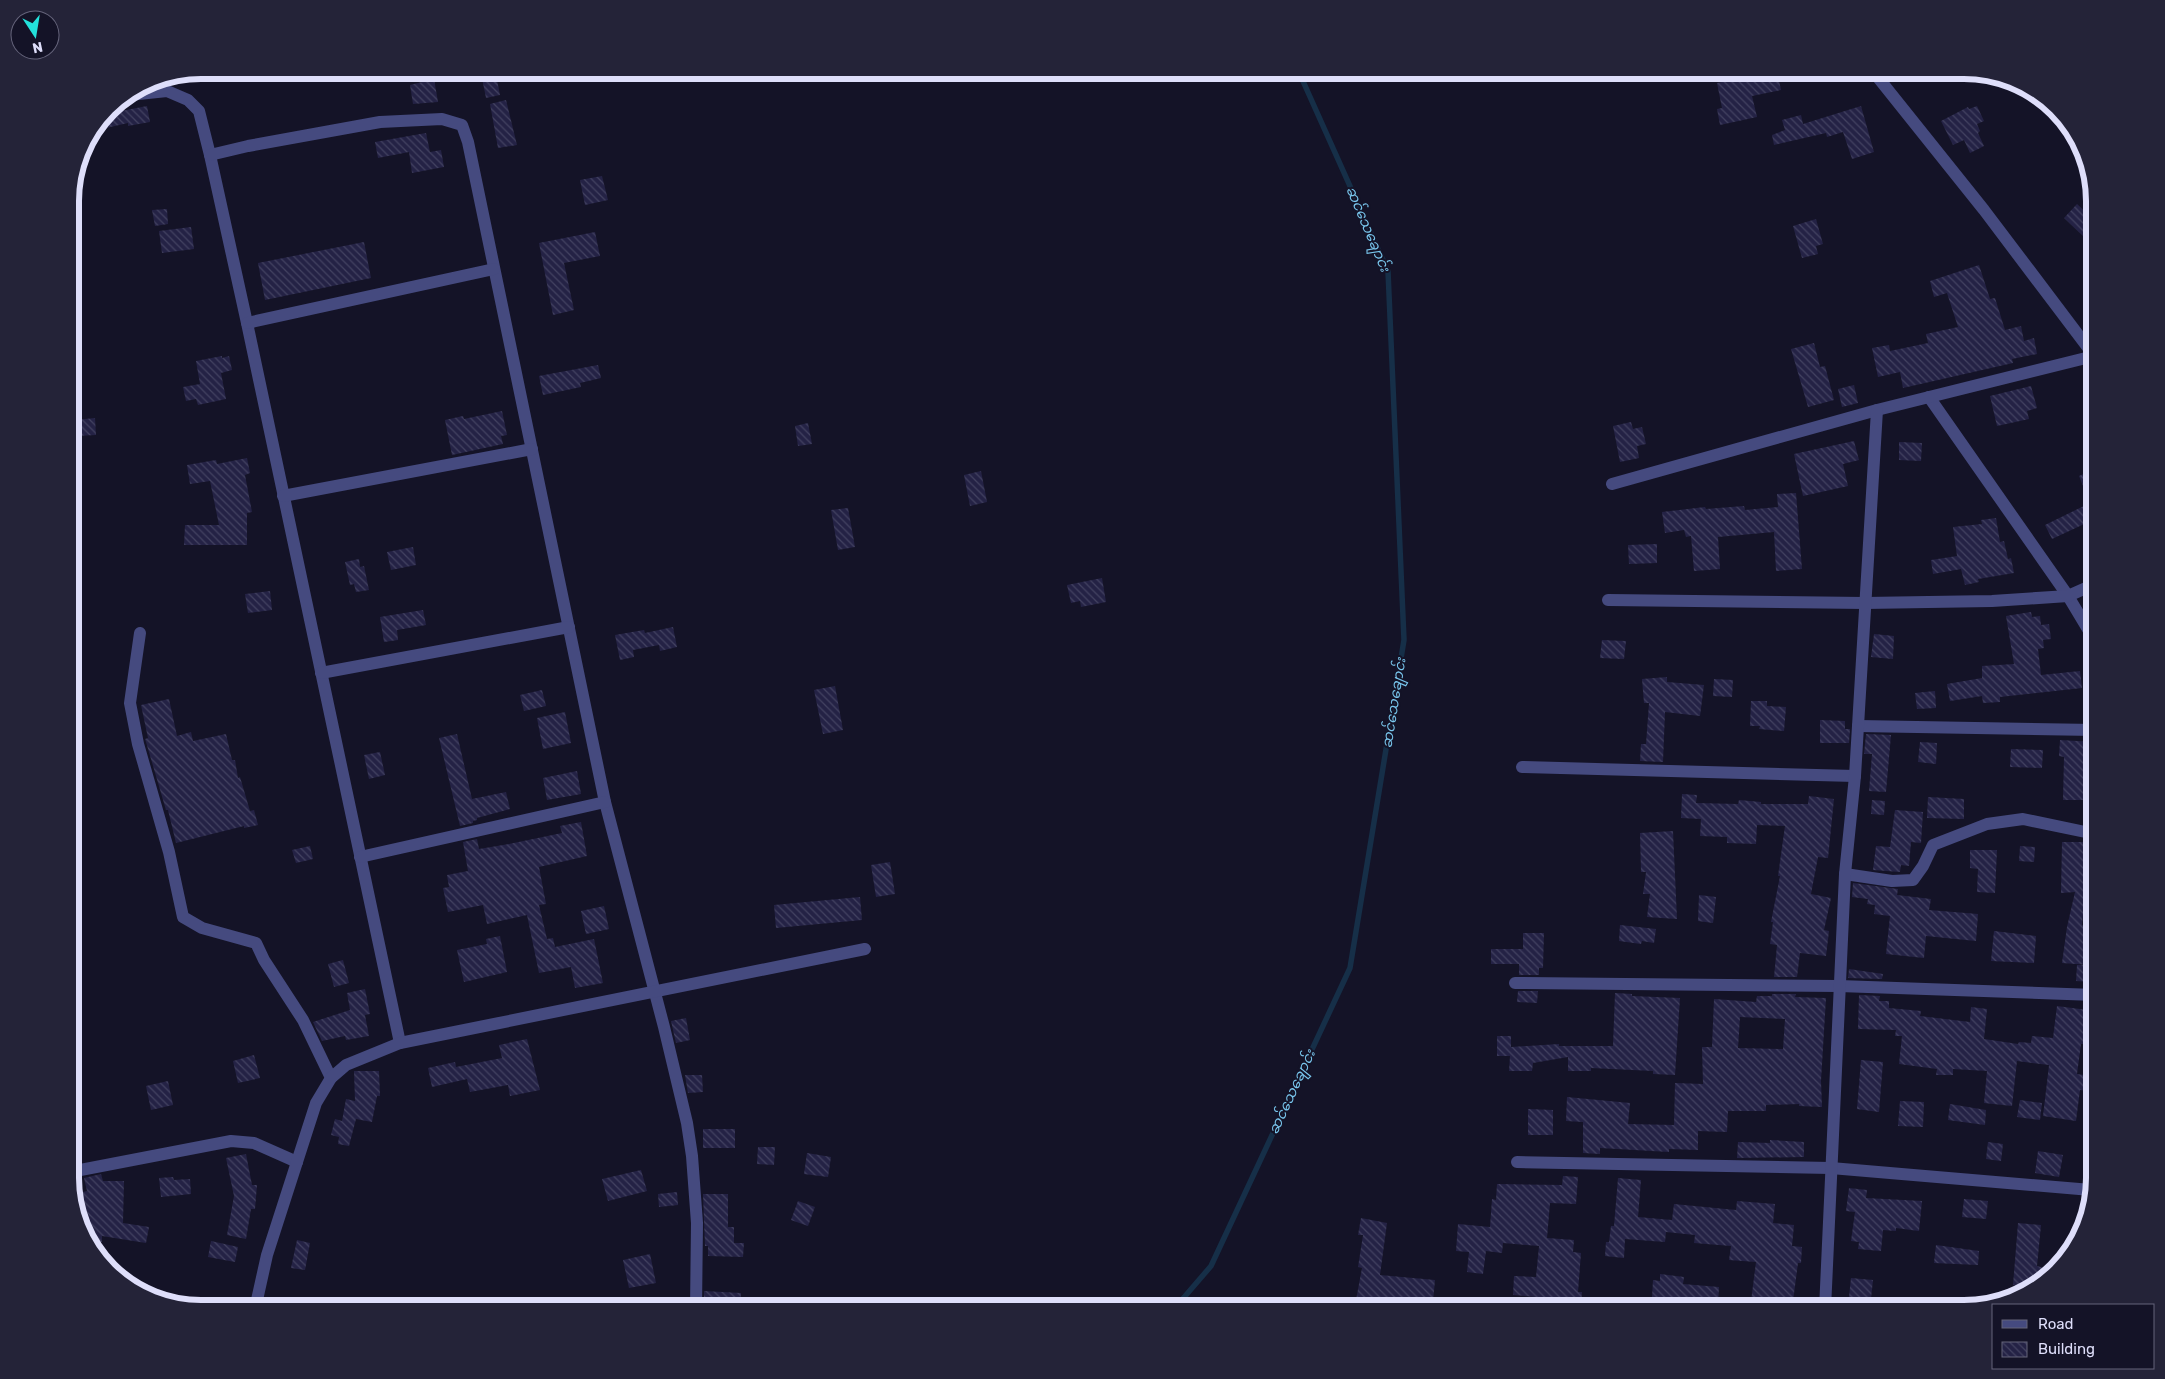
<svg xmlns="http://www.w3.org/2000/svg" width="2165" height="1379" viewBox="0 0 2165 1379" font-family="Rubik,'Noto Sans Myanmar',sans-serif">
	<defs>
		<pattern id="building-back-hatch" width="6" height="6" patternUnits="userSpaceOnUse" patternTransform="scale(1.25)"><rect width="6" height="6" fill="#242245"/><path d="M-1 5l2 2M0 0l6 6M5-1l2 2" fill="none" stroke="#434261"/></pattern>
	</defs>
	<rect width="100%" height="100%" fill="#141327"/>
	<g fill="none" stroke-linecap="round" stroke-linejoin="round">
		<path stroke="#162f48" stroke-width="5.5" d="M1174,1309L1211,1266L1350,968L1404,640L1388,271L1298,70"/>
	</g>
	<g fill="url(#building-back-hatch)" fill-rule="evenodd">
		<path d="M1777,71L1781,90L1752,96L1757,117L1720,125L1717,109L1722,108L1717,83Z"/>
		<path d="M496,75L500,95L486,98L482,78Z"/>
		<path d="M434,79L438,102L413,104L410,85Z"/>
		<path d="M506,100L517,145L498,148L490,104Z"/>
		<path d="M115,104L116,110L121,109V111L147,106L150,122L128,126V123L93,131L109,108Z"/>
		<path d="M1861,106L1874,152L1852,159L1843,132L1827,137L1826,133L1774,145L1772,135L1785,130L1782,120L1801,115L1803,124Z"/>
		<path d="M1977,106L1984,121L1977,124L1980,131L1978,133L1984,146L1970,153L1964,140L1953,145L1941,121L1968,107L1969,109Z"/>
		<path d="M426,133L430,152L441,150L444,167L412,173L409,152L378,158L375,142Z"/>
		<path d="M602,176L608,200L585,205L580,180Z"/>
		<path d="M2077,204L2095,221V224L2083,236L2064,218Z"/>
		<path d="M167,209L168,224L155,226L152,210Z"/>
		<path d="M1816,219L1823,244L1816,246L1818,254L1802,258L1793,226Z"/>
		<path d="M191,227L194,249L162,253L159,231Z"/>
		<path d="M595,232L600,256L564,263L574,310L553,315L539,243Z"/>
		<path d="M364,242L371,278L265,300L258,263Z"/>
		<path d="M1979,265L1990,299L1995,298L2005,330L2021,326L2024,341L2034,338L2037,354L2012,359L2013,363L1903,388L1900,372L1878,377L1872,348L1889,345L1890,351L1928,343L1926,334L1958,327L1947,293L1934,297L1930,281Z"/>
		<path d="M1814,343L1820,367L1825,366L1834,400L1808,407L1791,349Z"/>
		<path d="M222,356V358L229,356L232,370L221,373L226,399L198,405L196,399L186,401L183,387L200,384L196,361Z"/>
		<path d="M598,365L601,378L580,383L581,387L543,395L539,376Z"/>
		<path d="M1854,385L1858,403L1842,407L1838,389Z"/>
		<path d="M2031,386L2037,408L2027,411L2029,419L1997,426L1990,396Z"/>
		<path d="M502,411L507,435L501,436L503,444L452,455L445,420L463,416L464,419Z"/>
		<path d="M95,418L96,435L76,436L75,420Z"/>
		<path d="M1631,422L1633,429L1642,427L1646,444L1637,446L1639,458L1620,462L1613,426Z"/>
		<path d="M808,423L812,444L798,446L795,426Z"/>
		<path d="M1854,441L1859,460L1843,464L1848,486L1803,496L1794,454Z"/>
		<path d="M1899,442L1922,443L1921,461L1899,460Z"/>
		<path d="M247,458L250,473L245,475L252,512L247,513V545H184L185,525H219L210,481L190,484L187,465L216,460L217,464Z"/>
		<path d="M2095,469V519L2052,539L2045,525L2090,503L2079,476Z"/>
		<path d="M981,471L987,502L970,506L964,475Z"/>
		<path d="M1796,493L1802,569L1776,571L1774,532L1718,537L1720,569L1694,571L1691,536L1686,537L1684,530L1665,533L1662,512L1705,507L1706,509L1744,506L1745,510L1778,507L1777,494Z"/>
		<path d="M848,508L855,547L838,550L831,510Z"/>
		<path d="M1996,518L2000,542L2004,541L2008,559L2011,558L2014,573L1978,579L1979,582L1965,585L1961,569L1933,574L1931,560L1957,556L1953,527L1982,524L1981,520Z"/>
		<path d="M1657,544V563L1629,564L1628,545Z"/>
		<path d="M413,547L416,565L391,570L387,552Z"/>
		<path d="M359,559L360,567L364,566L369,590L356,592L354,584L350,585L345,562Z"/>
		<path d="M1102,578L1106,602L1081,607L1080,601L1071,603L1067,585Z"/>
		<path d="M270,591L272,610L248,613L245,594Z"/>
		<path d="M423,610L426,625L397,630L398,640L384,642L380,617Z"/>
		<path d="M2031,612L2032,617L2040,616L2041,625L2049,624L2051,639L2043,640L2044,648L2038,649L2041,675L2080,671L2082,688L2000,697V702L1983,703L1982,696L1950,701L1947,684L1982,678V666L2014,664L2006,616Z"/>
		<path d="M673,627L677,647L660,651L659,645L633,650L634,657L620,660L615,635L644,630L645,633Z"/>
		<path d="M1874,634L1894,636L1893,659L1871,657Z"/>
		<path d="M1602,640L1626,641L1624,659L1600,658Z"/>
		<path d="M1667,677V682L1704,685L1700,716L1665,712L1663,762L1640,761L1641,744H1646L1649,703H1644L1642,679Z"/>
		<path d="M1714,679L1733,680L1732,697L1713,696Z"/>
		<path d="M835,686L843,730L823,734L814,690Z"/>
		<path d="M542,690L546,706L524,711L520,695Z"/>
		<path d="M1935,691L1936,708L1917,709L1915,693Z"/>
		<path d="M169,699L177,736L191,732L193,741L226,734L232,760H235L238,778L240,777L250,811L254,810L258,825L244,828V826L176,843L168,810H166L146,742L145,739L148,738L141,705Z"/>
		<path d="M1751,701H1767V706L1786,707L1784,731L1759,729L1760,726H1750Z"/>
		<path d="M565,712L571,743L543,749L537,718Z"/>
		<path d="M1820,720L1845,721V729H1850L1849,743H1820Z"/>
		<path d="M457,734L472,799L506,792L510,809L477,818V820L473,821V823L460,826L439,738Z"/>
		<path d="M1866,734L1891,735L1886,792L1869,791L1872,754H1864Z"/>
		<path d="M2060,740L2095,742V800H2063L2064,757L2059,756Z"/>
		<path d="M1920,742L1937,743L1936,764L1918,762Z"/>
		<path d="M2011,749L2043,750L2042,768L2010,767Z"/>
		<path d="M380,752L385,775L369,779L364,755Z"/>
		<path d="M577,771L581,794L547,800L543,778Z"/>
		<path d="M1682,794L1697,795L1696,803L1738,804L1739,800L1761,802V804H1808L1809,796L1834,799L1828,858L1818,857L1811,894L1831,898L1824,930L1829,931L1826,956L1800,953L1797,977H1774L1777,945L1770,944L1773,922H1771L1780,876H1778L1785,826L1757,825L1756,844L1727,843V837L1700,836L1701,819L1681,818Z"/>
		<path d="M1928,797L1964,799V819L1927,818Z"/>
		<path d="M1872,800L1885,801L1884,815L1871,814Z"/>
		<path d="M1895,810L1923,812L1921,843L1911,842L1909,866L1901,865L1900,872L1873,870L1876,846L1890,847Z"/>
		<path d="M581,822L587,856L539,867L546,904L539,905L547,939L553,938L555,947L594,939L603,983L575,988L571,967L539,973L527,915L487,924L483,905L448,912L443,888L449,887L447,875L468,871L463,842L477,839L479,849L509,844L562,833L560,826Z"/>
		<path d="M1673,831L1677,919L1647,917L1650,894H1643L1646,872H1641L1640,833Z"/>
		<path d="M2062,842H2095V861L2085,860V892L2082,925L2093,926L2089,965L2062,963L2067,927L2075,892L2061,893Z"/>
		<path d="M310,846L313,859L296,863L292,850Z"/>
		<path d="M2020,846L2035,847L2034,862L2019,861Z"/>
		<path d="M1970,850H1997L1995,893L1977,892L1978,869L1970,868Z"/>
		<path d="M890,862L895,894L876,897L871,865Z"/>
		<path d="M1853,883L1898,889L1897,895L1931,899L1929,910L1978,914L1976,941L1926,936L1924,958L1886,954L1890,916L1874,914L1875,905L1867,904L1868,899L1852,897Z"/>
		<path d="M1699,895L1716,897L1713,923L1698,921Z"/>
		<path d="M860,897L862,920L776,928L774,905Z"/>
		<path d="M604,906L609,929L586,934L581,911Z"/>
		<path d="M1620,925L1656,929L1654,943L1642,941L1641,944L1619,941Z"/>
		<path d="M1994,931L2036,936L2034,963L1991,961Z"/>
		<path d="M1523,933H1544L1543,968H1539V975H1519V964H1491V949H1523Z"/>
		<path d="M500,936L507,972L464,982L457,950L487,944L486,939Z"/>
		<path d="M343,960L349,983L334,987L328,964Z"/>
		<path d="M2077,965H2091L2090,982L2076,981Z"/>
		<path d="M1849,969L1883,974L1882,979L1848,978Z"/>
		<path d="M365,989L370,1014L365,1015L369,1036L346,1040L345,1036L322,1041L313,1022L350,1010L347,993Z"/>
		<path d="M1518,991H1538L1537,1003L1517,1002Z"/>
		<path d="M1615,993L1632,994V996L1680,998L1675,1075L1653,1074V1071L1591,1068V1071H1568V1057L1533,1063L1532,1071H1509L1510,1056H1497V1036H1511V1047L1559,1044V1046H1613Z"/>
		<path d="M1772,994H1796L1795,997L1826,998L1821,1081L1822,1107L1799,1106V1104L1766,1105V1111H1728L1727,1132L1698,1131V1150L1669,1149V1152L1600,1148V1154L1583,1153V1122L1566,1121L1567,1097L1630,1103L1628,1124L1674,1125L1675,1083L1703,1084L1702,1047H1712L1714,999L1756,1002L1757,996H1772ZM1740,1017L1785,1019L1783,1049L1738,1048Z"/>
		<path d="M1859,995L1880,996L1879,1001H1889V1008L1921,1011L1920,1016L1970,1022L1971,1007L1987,1009L1984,1039L2018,1044L2019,1042L2031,1043L2032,1036L2053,1038L2057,1006L2095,1011V1044H2081L2077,1074L2091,1076L2089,1091L2080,1090L2076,1121L2043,1116L2049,1065L2017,1061L2012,1106L1984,1103L1987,1071L1953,1069V1075H1936L1937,1069L1899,1064L1902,1036H1895L1896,1030L1858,1029Z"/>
		<path d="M686,1018L690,1040L676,1043L671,1021Z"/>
		<path d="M527,1039L540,1090L510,1096L508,1085L470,1092L467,1079L432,1087L428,1068L455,1062L456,1067L502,1058L499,1045Z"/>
		<path d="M254,1055L260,1078L238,1083L233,1061Z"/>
		<path d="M1861,1060L1883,1062L1879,1112L1857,1109Z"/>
		<path d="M354,1071H379L380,1096H377L372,1122L356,1119L349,1146L338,1144L339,1137L331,1135L335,1119L342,1121L346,1099L355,1101Z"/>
		<path d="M685,1075H702L703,1092L688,1093Z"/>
		<path d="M168,1081L173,1105L151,1110L146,1086Z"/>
		<path d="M2020,1100L2042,1103L2040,1120L2017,1117Z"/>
		<path d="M1900,1101L1924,1102L1923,1127L1898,1126Z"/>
		<path d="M1950,1104L1986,1110L1985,1125L1948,1120Z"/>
		<path d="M1528,1109L1553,1110V1135H1528Z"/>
		<rect x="703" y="1129" width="32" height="19"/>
		<path d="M1770,1140L1804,1142V1157L1737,1158L1738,1142L1770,1143Z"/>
		<path d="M1988,1142L2003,1144L2001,1161L1986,1159Z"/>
		<path d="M758,1147H775L774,1165L757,1164Z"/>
		<path d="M2038,1151L2063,1155L2059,1177L2035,1173Z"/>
		<path d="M807,1153L831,1157L828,1177L804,1174Z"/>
		<path d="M246,1154L252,1185H257L255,1209H251L246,1239L227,1235L234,1196L226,1158Z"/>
		<path d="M641,1170L647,1191L608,1201L602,1179Z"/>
		<path d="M101,1174L103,1181H124L123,1223L149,1227L146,1243L102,1236V1242L87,1241L82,1223V1208L78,1193L87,1191L84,1178Z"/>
		<path d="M1563,1176L1578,1177L1576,1204L1550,1203L1547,1238L1574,1240L1573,1252L1581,1253L1578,1292H1582L1581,1309H1560L1561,1299L1513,1295L1514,1276L1536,1277L1539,1246L1503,1243L1502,1253L1486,1251L1483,1274L1467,1272L1469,1252L1456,1251L1458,1224L1490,1227L1492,1199L1496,1200L1497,1184L1562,1185Z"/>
		<path d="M173,1177L174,1180L190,1179L191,1194L161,1197L159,1178Z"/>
		<path d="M1618,1178L1641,1180L1638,1217L1672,1220L1674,1204L1736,1210L1737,1201L1775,1204L1773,1223L1794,1225L1792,1246L1802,1247L1801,1263H1798L1792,1309H1750L1756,1262L1729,1260L1731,1246L1694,1243L1695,1235L1666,1232L1665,1242L1625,1239L1624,1258L1605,1256L1606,1242H1609L1611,1226H1614Z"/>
		<path d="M1849,1188L1867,1190L1866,1198L1922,1201L1919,1231L1896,1228V1231L1883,1230L1881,1251L1858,1249L1859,1242L1851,1241L1855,1212L1846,1211Z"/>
		<path d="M677,1192L678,1205L659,1207L658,1194Z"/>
		<path d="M703,1194H728V1227H734V1243H744L743,1257L708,1256V1246H705Z"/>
		<path d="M1964,1199L1988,1201L1986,1219L1962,1217Z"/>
		<path d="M798,1201L815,1207L808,1226L791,1220Z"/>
		<path d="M1361,1218L1387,1223L1380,1275L1435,1280L1433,1302L1388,1297V1300L1370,1297L1369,1302L1356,1300L1362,1268L1358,1267L1363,1235H1358Z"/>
		<path d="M2018,1223L2041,1225L2037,1266L2052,1270L2034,1287L2013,1285Z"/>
		<path d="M297,1240L310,1243L305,1270L291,1268Z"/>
		<path d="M211,1241L238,1247L235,1262L208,1257Z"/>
		<path d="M1936,1245L1979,1251L1978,1265L1934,1263Z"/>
		<path d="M650,1254L656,1283L629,1288L623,1260Z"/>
		<path d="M1660,1274L1684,1277L1683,1284L1719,1287L1718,1306L1658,1300V1297H1652L1653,1280L1660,1281Z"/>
		<path d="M1851,1278L1873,1280L1870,1308L1848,1306Z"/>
		<path d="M704,1291L741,1293L740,1309H704Z"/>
	</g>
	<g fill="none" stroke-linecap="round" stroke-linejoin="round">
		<g stroke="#454a7f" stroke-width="12">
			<path d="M1872,70L1984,210L2095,357"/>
			<path d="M129,95L167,91L188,100L199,111L210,155L247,323L400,1043"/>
			<path d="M210,155L248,146L380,122L442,119L462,125L468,142L605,802L664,1027L687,1123L692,1156L697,1223L696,1309"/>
			<path d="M247,323L494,269"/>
			<path d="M1929,397L2068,596L2095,641"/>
			<path d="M1612,484L1877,410L2094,356"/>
			<path d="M283,496L532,449"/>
			<path d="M1608,600L1865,603L1992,601L2068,596L2095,584"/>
			<path d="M140,633L130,703L138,744L169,852L183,917L202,928L256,943L264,960L303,1020L331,1078"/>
			<path d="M321,673L569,627"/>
			<path d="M1858,726L2095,730"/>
			<path d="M1522,767L1855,776"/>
			<path d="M360,857L605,802"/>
			<path d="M1845,874L1892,881L1913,880L1923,866L1933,845L1987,824L2023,819L2095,834"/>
			<path d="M1515,983L1839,986L2095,995"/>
			<path d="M1517,1162L1831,1168L2091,1190"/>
			<path d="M70,1172L231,1141L254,1143L297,1162"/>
			<path d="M255,1309L267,1255L316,1103L331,1078L346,1065L400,1043L865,949"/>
			<path d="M1825,1309L1845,874L1855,776L1877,410"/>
		</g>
	</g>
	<g text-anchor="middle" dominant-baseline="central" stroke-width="4" stroke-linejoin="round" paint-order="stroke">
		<g font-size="14" font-style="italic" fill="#79c6ed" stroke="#141327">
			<text transform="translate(1368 229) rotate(67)">ဆင်သေချောင်း</text>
			<text transform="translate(1394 703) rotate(-81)">ဆင်သေချောင်း</text>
			<text transform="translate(1292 1092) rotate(-65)">ဆင်သေချောင်း</text>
		</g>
	</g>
	<path d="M0 0H2165V1379H0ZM201 79H1964A122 122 0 0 1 2086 201V1178A122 122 0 0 1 1964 1300H201A122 122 0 0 1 79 1178V201A122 122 0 0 1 201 79Z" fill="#242338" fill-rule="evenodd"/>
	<path fill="none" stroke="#dedefa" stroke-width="6" d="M201 79H1964A122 122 0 0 1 2086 201V1178A122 122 0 0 1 1964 1300H201A122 122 0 0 1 79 1178V201A122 122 0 0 1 201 79Z"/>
	<rect x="1992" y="1304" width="162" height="65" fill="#141327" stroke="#65647b"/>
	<rect x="2002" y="1320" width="25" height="8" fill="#454a7f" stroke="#65647b"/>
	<text x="2038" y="1329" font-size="15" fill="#dedefa">Road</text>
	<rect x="2002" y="1342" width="25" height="15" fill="url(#building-back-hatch)" stroke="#65647b"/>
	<text x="2038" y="1354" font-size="15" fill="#dedefa">Building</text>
	<g transform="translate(35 35) rotate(168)"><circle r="24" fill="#141327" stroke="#65647b"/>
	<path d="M0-4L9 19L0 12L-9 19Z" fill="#23e1db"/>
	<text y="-8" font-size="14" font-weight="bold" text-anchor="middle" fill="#dedefa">N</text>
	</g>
</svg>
